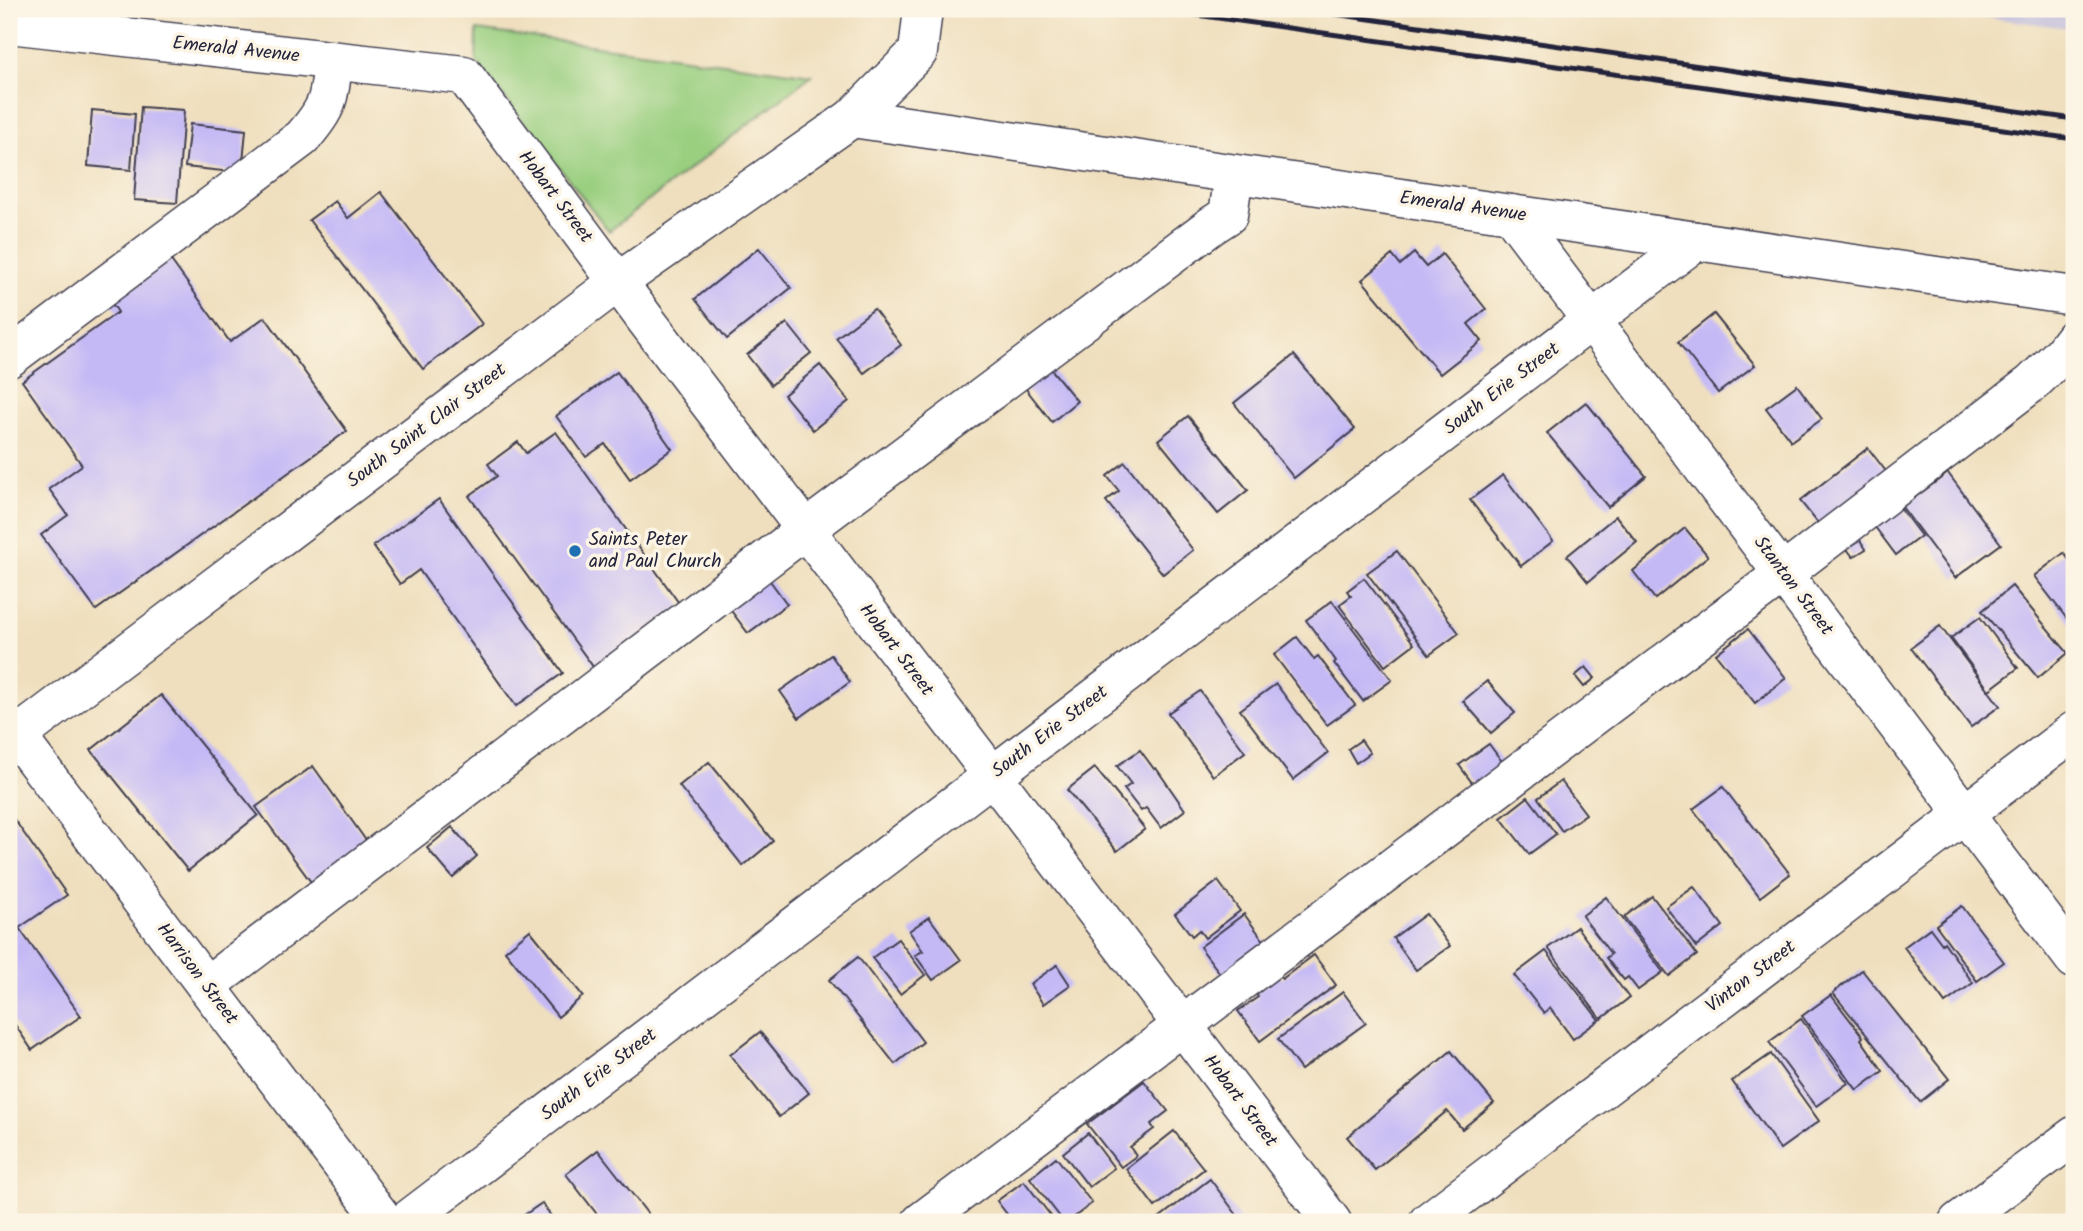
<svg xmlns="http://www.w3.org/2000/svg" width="2083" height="1231" viewBox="0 0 2083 1231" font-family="Kalam,sans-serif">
	<rect width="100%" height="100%" fill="#fcf5e5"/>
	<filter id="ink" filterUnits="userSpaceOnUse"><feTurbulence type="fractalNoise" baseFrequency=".0143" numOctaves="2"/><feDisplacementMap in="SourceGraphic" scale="14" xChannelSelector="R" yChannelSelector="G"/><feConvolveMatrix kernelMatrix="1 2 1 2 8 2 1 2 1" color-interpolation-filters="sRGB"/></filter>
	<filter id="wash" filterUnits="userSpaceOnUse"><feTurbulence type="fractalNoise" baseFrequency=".00686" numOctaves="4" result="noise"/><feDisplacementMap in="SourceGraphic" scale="28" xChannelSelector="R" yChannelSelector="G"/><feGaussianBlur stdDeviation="1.57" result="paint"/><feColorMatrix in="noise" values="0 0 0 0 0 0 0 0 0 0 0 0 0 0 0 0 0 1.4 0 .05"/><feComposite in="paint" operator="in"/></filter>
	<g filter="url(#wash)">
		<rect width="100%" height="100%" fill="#efdfbe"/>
		<path fill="#c4c0db" d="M1926,9H2074V29Z"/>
		<path fill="#9acf80" stroke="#5e785e" stroke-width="2" d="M477,30L812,75L609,231L476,61Z"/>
		<g id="blocks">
			<g fill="#c5b9f5">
				<path d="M141,107L184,110L177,203L134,200Z"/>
				<path d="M92,110L135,114L131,170L88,166Z"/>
				<path d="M190,124L246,130L242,173L185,167Z"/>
				<path d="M381,192L482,324L423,369L309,220L335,201L348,218Z"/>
				<path d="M759,248L791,288L727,339L695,299Z"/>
				<path d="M1414,253L1426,267L1442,254L1486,309L1468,324L1482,341L1440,374L1362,280L1392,255L1400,265Z"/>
				<path d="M170,259L230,342L265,317L347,431L96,610L41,535L68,515L49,489L82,465L22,381L118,312L110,301Z"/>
				<path d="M874,309L901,345L864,373L836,338Z"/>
				<path d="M1714,314L1755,365L1718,393L1678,342Z"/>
				<path d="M787,323L811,353L771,385L747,355Z"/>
				<path d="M1294,355L1355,429L1294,478L1234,403Z"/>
				<path d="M820,365L849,401L813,430L784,395Z"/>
				<path d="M1051,369L1077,401L1052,422L1026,389Z"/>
				<path d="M617,372L672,449L630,479L605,444L586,457L556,416Z"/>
				<path d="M1797,385L1822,419L1791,441L1766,408Z"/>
				<path d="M1586,402L1646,476L1608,507L1547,433Z"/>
				<path d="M1188,416L1248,490L1218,514L1158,440Z"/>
				<path d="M556,432L681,606L594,668L469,496L497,476L488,464L518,442L526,453Z"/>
				<path d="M1868,448L1888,474L1821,527L1800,501Z"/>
				<path d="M1125,462L1193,550L1163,574L1106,501L1119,491L1107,476Z"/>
				<path d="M1948,473L2001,544L1955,578L1902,507Z"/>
				<path d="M1503,475L1553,541L1521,566L1470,500Z"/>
				<path d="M439,499L563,673L516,706L419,570L400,584L373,546Z"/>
				<path d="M1900,508L1921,536L1896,555L1875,527Z"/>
				<path d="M1616,516L1637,542L1588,582L1567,556Z"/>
				<path d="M1685,528L1708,556L1655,599L1633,571Z"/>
				<path d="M1857,536L1866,549L1853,557L1844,545Z"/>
				<path d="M1397,551L1459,633L1429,655L1367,573Z"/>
				<path d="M2064,553L2074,567V628L2034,576Z"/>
				<path d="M768,578L787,604L748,633L729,608Z"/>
				<path d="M1364,578L1414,644L1385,666L1339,605L1351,596L1347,591Z"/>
				<path d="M2012,586L2068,653L2038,678L1982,611Z"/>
				<path d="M1332,601L1392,680L1363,701L1334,663L1336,661L1306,620Z"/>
				<path d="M1980,617L2018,668L1989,690L1951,638Z"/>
				<path d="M1940,626L2000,706L1971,727L1911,648Z"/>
				<path d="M1748,629L1786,678L1755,703L1716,654Z"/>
				<path d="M1297,637L1314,659L1318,656L1355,705L1327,725L1274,655Z"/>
				<path d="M831,655L850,682L799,718L780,691Z"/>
				<path d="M1586,667L1595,678L1584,687L1575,676Z"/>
				<path d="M1487,681L1515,713L1491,733L1463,701Z"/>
				<path d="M1276,684L1328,753L1293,780L1240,710Z"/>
				<path d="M1200,691L1245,752L1213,776L1168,713Z"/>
				<path d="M161,695L258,815L188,871L91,750Z"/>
				<path d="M1361,740L1370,753L1356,763L1348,749Z"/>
				<path d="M1489,744L1506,767L1476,788L1459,765Z"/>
				<path d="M1140,750L1154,769L1156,768L1185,810L1161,828L1146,808L1141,811L1124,789L1131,784L1117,766Z"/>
				<path d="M709,762L773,841L743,866L679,786Z"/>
				<path d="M313,766L367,842L311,882L256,807Z"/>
				<path d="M1095,768L1145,829L1117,851L1067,790Z"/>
				<path d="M1561,781L1586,814L1562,831L1538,798Z"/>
				<path d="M1723,787L1790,874L1760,897L1693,809Z"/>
				<path d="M1528,797L1556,834L1529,854L1501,818Z"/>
				<path d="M9,812L67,895L19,928L81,1016L32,1050L9,1016Z"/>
				<path d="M452,827L477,856L453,878L427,848Z"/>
				<path d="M1218,881L1240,911L1205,938L1199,930L1192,936L1175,914Z"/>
				<path d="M1694,887L1723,926L1696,947L1666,907Z"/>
				<path d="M1652,896L1697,955L1669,976L1624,917Z"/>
				<path d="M1606,897L1663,972L1638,990L1628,977L1624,980L1606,958L1611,954L1582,916Z"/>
				<path d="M1962,906L2004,962L1977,981L1936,925Z"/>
				<path d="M1244,914L1270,949L1222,976L1200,947Z"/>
				<path d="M1426,914L1450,946L1416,970L1393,938Z"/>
				<path d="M929,917L961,960L933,980L915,955L923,951L909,931Z"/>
				<path d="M1577,927L1629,998L1601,1019L1548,948Z"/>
				<path d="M1930,928L1942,944L1944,942L1973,983L1945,1003L1904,947Z"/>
				<path d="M530,930L583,996L558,1017L505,951Z"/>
				<path d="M898,939L925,975L900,994L872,958Z"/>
				<path d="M1546,951L1599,1020L1573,1039L1550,1008L1544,1013L1514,975Z"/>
				<path d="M1314,955L1336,985L1260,1041L1238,1011L1258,997L1255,993L1278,976L1282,979Z"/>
				<path d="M858,957L923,1042L895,1064L829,980Z"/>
				<path d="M1057,965L1070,985L1043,1004L1030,984Z"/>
				<path d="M1862,970L1949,1079L1920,1102L1833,993Z"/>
				<path d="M1343,992L1366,1023L1301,1070L1278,1039Z"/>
				<path d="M1831,995L1863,1037L1861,1039L1883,1071L1857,1090L1802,1016Z"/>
				<path d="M1801,1019L1848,1083L1816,1106L1769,1042Z"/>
				<path d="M760,1032L809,1093L779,1117L730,1055Z"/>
				<path d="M1451,1051L1494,1103L1462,1129L1447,1111L1375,1170L1347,1137Z"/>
				<path d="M1771,1054L1819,1121L1780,1149L1732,1081Z"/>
				<path d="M1144,1081L1168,1111L1151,1124L1154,1129L1130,1147L1136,1156L1121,1167L1087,1124Z"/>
				<path d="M1174,1131L1204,1169L1155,1207L1126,1169Z"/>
				<path d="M1088,1133L1114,1168L1089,1187L1063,1153Z"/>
				<path d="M598,1150L654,1222H603L566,1174Z"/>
				<path d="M1056,1157L1092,1203L1068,1222H1064L1030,1178Z"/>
				<path d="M1210,1179L1240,1219L1236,1222H1162L1159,1218Z"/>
				<path d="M1024,1181L1054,1220L1051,1222H1013L997,1201Z"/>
				<path d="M542,1203L555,1222H514Z"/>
			</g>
		</g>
	</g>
	<g filter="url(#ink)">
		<use href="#blocks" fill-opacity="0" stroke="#413e4f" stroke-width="2"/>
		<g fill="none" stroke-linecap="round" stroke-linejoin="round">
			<defs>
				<g id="minor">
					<path d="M9,24L464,75L646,320L1332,1222"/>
					<path d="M852,118L2074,296"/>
					<path d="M1511,214L2074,959"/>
					<path d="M9,358L302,138C329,107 329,100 333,61"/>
					<path d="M9,726L385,1222"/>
					<path d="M9,742L618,282L852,118L918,52L923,9"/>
					<path d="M206,986L805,530L1211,226L1228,215L1234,174"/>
					<path d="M405,1222L1696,241"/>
					<path d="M921,1222L1784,573L2032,383L2061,355L2074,338"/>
					<path d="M1428,1222L2074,731"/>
					<path d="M1958,1222L2074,1136"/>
				</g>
			</defs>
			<use href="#minor" stroke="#413e4f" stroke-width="41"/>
			<use href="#minor" stroke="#fff" stroke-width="38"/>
			<g stroke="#22223b" stroke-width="5">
				<path d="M1154,9L2074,139"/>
				<path d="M1299,9L2074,119"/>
			</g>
		</g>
	</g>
	<circle fill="#1f6fb2" stroke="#fcf5e5" stroke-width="2.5" cx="575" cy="551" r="7"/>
	<g text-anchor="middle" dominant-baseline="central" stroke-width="7" stroke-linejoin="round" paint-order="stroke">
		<g font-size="19" fill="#22223b" stroke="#fcf5e5">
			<text transform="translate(236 50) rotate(6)">Emerald Avenue</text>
			<text transform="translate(555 197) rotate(53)">Hobart Street</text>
			<text transform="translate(1463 207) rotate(8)">Emerald Avenue</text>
			<text transform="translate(1502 389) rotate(-37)">South Erie Street</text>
			<text transform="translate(427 426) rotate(-37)">South Saint Clair Street</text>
			<text transform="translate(1793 586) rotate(53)">Stanton Street</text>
			<text transform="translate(896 650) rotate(53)">Hobart Street</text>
			<text transform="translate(1050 732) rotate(-37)">South Erie Street</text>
			<text transform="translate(197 974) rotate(53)">Harrison Street</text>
			<text transform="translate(1751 977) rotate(-37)">Vinton Street</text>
			<text transform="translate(599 1075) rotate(-37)">South Erie Street</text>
			<text transform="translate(1240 1101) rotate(53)">Hobart Street</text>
		</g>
		<g font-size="19" fill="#22223b" stroke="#fcf5e5" text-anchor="start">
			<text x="589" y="540">Saints Peter<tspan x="589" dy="22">and Paul Church</tspan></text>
		</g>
	</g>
	<rect width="2083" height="1231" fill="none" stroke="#fcf5e5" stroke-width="35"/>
</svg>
